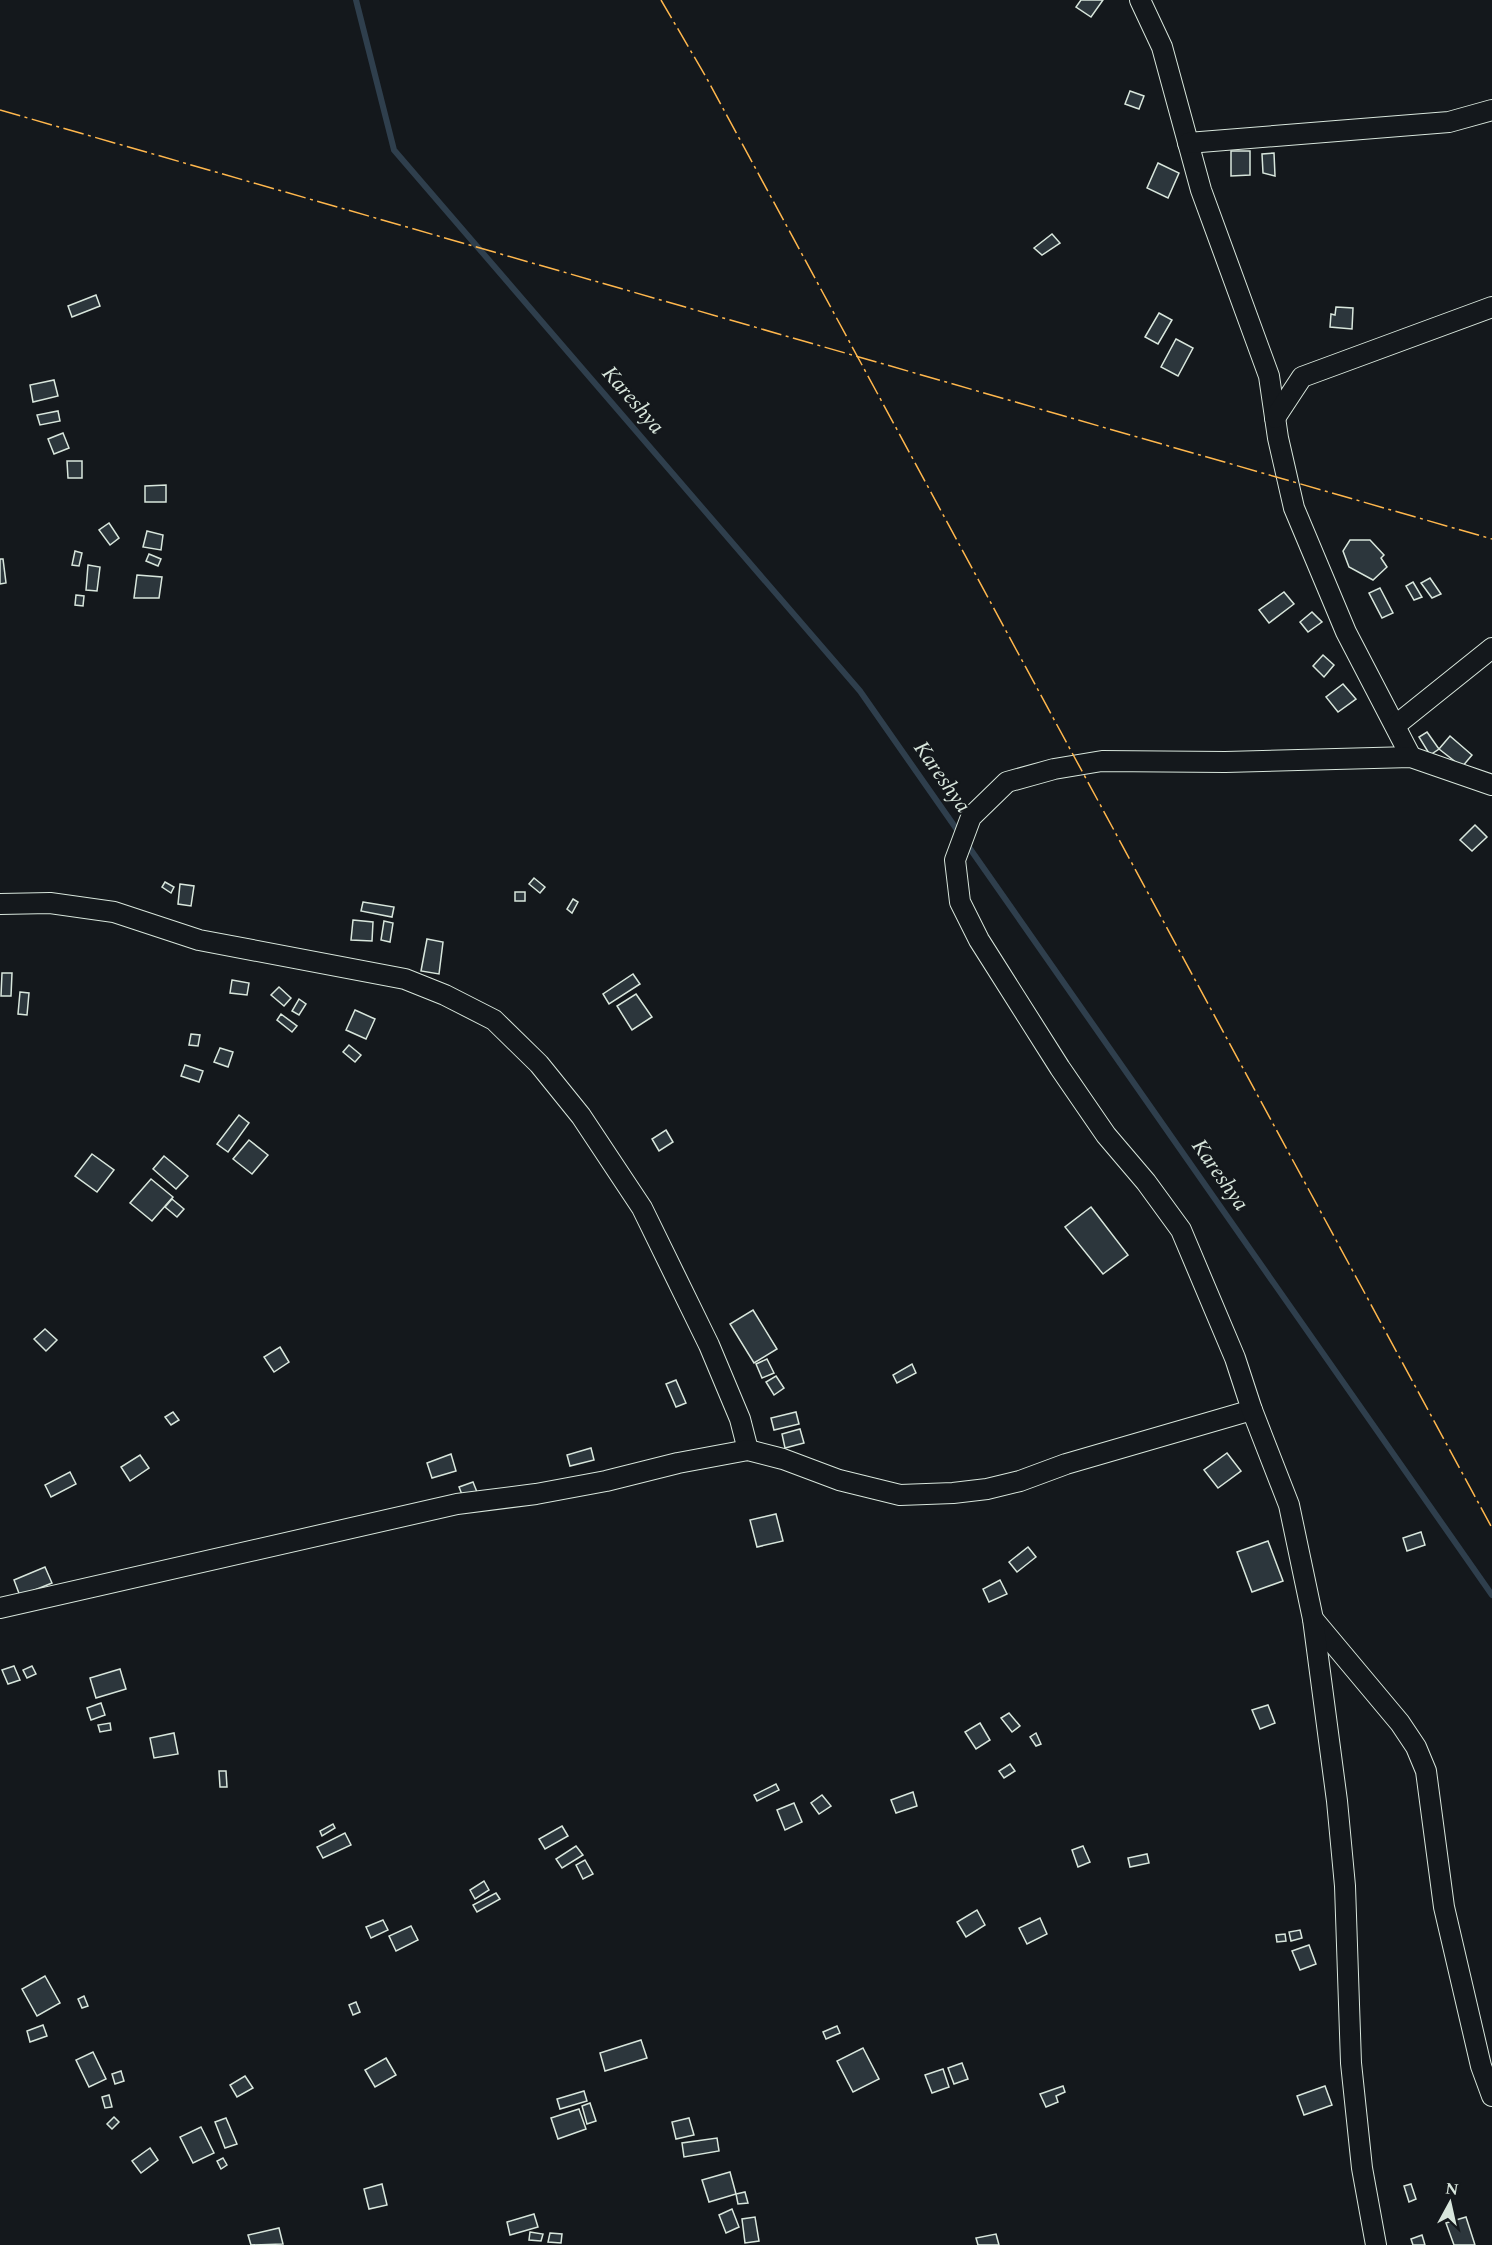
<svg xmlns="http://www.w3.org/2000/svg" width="1492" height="2245" viewBox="0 0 1492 2245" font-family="Spectral,serif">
	<rect width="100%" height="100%" fill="#14181c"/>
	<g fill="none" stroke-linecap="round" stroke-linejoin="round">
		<g stroke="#2f3f4d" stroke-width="6">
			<path d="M356,0L394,150L860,691L960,834"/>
			<path d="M966,843L1492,1595"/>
		</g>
	</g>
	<g fill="#2c363c" stroke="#d8e6dc" stroke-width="1.5">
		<path d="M1081,0H1103L1091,17L1076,7Z"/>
		<path d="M1130,91L1144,96L1139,109L1125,104Z"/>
		<path d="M1231,151H1250V175L1231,176Z"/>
		<path d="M1274,153L1275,176L1263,173L1262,154Z"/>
		<path d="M1158,163L1179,173L1168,198L1147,188Z"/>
		<path d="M1052,234L1060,243L1042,255L1034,248Z"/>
		<path d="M96,295L100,306L72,317L68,306Z"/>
		<path d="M1336,307L1353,308L1352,329L1330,327L1331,314L1335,315Z"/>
		<path d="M1159,313L1172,320L1158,344L1145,337Z"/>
		<path d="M1176,339L1193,348L1178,376L1161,367Z"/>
		<path d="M54,380L58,396L33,402L30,385Z"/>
		<path d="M58,411L60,421L40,425L37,415Z"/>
		<path d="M63,433L69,448L54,454L48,439Z"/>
		<path d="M67,461H82V478H68Z"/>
		<path d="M166,485V502H145V486Z"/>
		<path d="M109,523L119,538L110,545L99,530Z"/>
		<path d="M147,531L163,535L161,550L143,547Z"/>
		<path d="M1350,540H1370L1384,555L1381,558L1387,567L1373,580L1349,567L1343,551Z"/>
		<path d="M75,551L82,553L79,566L72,565Z"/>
		<path d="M149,554L161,559L158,566L146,561Z"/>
		<path d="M0,559H3L6,583L0,584Z"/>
		<path d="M88,565L100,567L97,591L86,590Z"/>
		<path d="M137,575L162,577L159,598H134Z"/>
		<path d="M1430,578L1441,594L1432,598L1421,583Z"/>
		<path d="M1413,582L1422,597L1414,600L1406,586Z"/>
		<path d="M1380,588L1393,613L1382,618L1369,593Z"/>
		<path d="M1284,592L1294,604L1269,623L1259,610Z"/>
		<path d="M76,595L84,596L83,606L75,605Z"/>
		<path d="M1312,612L1322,622L1308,632L1300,622Z"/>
		<path d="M1323,655L1334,665L1324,677L1313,666Z"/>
		<path d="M1343,684L1356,699L1338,712L1326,697Z"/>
		<path d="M1427,732L1439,749L1430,755L1419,737Z"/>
		<path d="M1450,736L1472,755L1462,767L1439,749Z"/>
		<path d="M1475,825L1487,837L1472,851L1460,840Z"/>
		<path d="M534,878L545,887L540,893L529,884Z"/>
		<path d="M165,882L174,887L171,893L162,887Z"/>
		<path d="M180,884L194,886L191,906L178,904Z"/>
		<rect x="515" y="892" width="10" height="9"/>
		<path d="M573,899L578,902L572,913L567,909Z"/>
		<path d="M363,902L394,907L392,917L361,911Z"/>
		<path d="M353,920L373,922L372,941L351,940Z"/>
		<path d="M384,921L393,923L390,942L381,940Z"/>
		<path d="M427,939L443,942L439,974L421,971Z"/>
		<path d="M2,973H12L11,996H1Z"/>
		<path d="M633,974L640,984L609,1004L603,994Z"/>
		<path d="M232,980L249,983L247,995L230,993Z"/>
		<path d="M279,987L291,998L284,1006L271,995Z"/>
		<path d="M20,992L29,993L27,1015L18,1014Z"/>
		<path d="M636,994L652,1017L632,1030L617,1006Z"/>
		<path d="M299,999L306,1004L299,1015L292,1011Z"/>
		<path d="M355,1010L375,1019L366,1039L346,1030Z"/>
		<path d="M281,1014L297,1026L292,1032L277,1020Z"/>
		<path d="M191,1034L200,1035L198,1046L189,1045Z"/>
		<path d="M349,1045L361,1055L355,1062L343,1052Z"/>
		<path d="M220,1048L233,1052L228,1067L214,1062Z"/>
		<path d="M185,1065L203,1071L199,1082L181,1076Z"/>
		<path d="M239,1115L249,1123L228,1152L217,1144Z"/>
		<path d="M666,1130L673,1142L659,1151L652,1139Z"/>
		<path d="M249,1140L268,1155L252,1174L233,1159Z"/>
		<path d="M92,1154L114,1170L97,1192L75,1176Z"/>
		<path d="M164,1156L188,1176L176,1189L153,1169Z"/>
		<path d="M151,1179L173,1197L152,1221L130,1203Z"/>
		<path d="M172,1199L184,1209L177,1217L165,1207Z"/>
		<path d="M1091,1207L1128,1255L1103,1274L1065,1227Z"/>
		<path d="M753,1310L777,1349L754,1363L730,1324Z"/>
		<path d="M45,1329L57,1340L46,1351L34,1339Z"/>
		<path d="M280,1347L289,1362L274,1372L264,1357Z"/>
		<path d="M767,1359L774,1373L762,1378L756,1364Z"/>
		<path d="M912,1364L916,1373L897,1383L893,1375Z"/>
		<path d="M776,1376L784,1388L774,1395L766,1382Z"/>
		<path d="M676,1380L686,1403L676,1407L666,1384Z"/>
		<path d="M173,1412L179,1420L171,1425L165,1417Z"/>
		<path d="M796,1412L799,1424L774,1430L771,1418Z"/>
		<path d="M800,1429L804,1443L785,1448L782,1434Z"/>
		<path d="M591,1448L594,1460L570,1466L567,1455Z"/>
		<path d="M1227,1453L1241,1471L1218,1488L1204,1470Z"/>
		<path d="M451,1454L456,1471L432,1478L427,1463Z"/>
		<path d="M140,1455L149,1468L130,1481L121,1467Z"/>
		<path d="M70,1472L76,1484L51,1497L45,1485Z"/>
		<path d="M473,1482L477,1492L463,1497L459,1487Z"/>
		<path d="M776,1514L783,1541L757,1547L750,1520Z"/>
		<path d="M1421,1532L1425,1545L1407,1551L1403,1538Z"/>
		<path d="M1268,1541L1283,1581L1252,1592L1237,1552Z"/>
		<path d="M1028,1547L1036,1557L1017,1572L1009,1562Z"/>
		<path d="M45,1567L52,1583L20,1596L14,1580Z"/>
		<path d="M1000,1580L1007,1594L989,1602L983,1589Z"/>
		<path d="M14,1666L20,1680L8,1684L2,1670Z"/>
		<path d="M32,1666L36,1674L27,1678L23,1670Z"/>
		<path d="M120,1669L126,1689L96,1698L90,1678Z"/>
		<path d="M101,1703L105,1715L91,1720L87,1708Z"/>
		<path d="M1268,1705L1275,1723L1260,1729L1252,1710Z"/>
		<path d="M1009,1713L1020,1726L1012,1732L1001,1718Z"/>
		<path d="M110,1723L111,1730L100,1732L98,1725Z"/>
		<path d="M980,1723L990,1740L976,1749L965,1732Z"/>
		<path d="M174,1733L178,1754L154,1758L150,1738Z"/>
		<path d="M1036,1733L1041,1744L1036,1746L1030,1737Z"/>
		<path d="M1010,1764L1015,1771L1004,1778L999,1771Z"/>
		<path d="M219,1771H226L227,1787H220Z"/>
		<path d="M776,1784L779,1790L757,1801L754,1795Z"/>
		<path d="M913,1792L917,1806L896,1813L891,1800Z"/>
		<path d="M822,1795L831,1806L819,1814L811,1803Z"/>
		<path d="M794,1803L802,1822L785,1830L777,1810Z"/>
		<path d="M333,1824L335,1828L322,1836L320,1831Z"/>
		<path d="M562,1826L568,1836L545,1849L539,1839Z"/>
		<path d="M345,1833L351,1845L323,1858L317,1847Z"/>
		<path d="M576,1846L583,1855L562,1868L556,1859Z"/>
		<path d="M1083,1846L1090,1862L1078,1867L1072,1850Z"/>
		<path d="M1147,1854L1149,1863L1130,1867L1128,1858Z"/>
		<path d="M585,1860L593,1874L583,1879L576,1865Z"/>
		<path d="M484,1881L489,1890L475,1899L470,1890Z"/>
		<path d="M496,1893L500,1899L477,1912L473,1905Z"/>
		<path d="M977,1910L985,1925L966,1937L957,1922Z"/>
		<path d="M1040,1918L1047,1934L1027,1944L1019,1928Z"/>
		<path d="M383,1920L388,1930L371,1938L366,1927Z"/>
		<path d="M411,1926L418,1940L396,1951L389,1936Z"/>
		<path d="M1300,1930L1302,1938L1291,1941L1289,1932Z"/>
		<path d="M1285,1934L1286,1941L1277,1942L1276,1935Z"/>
		<path d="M1309,1945L1316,1964L1300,1970L1292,1951Z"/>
		<path d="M45,1976L60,2003L37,2016L22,1989Z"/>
		<path d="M84,1996L88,2006L82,2008L78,1999Z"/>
		<path d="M356,2002L360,2012L353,2015L349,2005Z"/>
		<path d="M43,2025L47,2036L30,2042L27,2031Z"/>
		<path d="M837,2026L840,2033L826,2039L823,2032Z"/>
		<path d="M641,2040L647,2058L605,2071L600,2053Z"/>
		<path d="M863,2048L879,2079L853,2092L837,2061Z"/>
		<path d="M93,2052L106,2079L89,2087L76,2060Z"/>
		<path d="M386,2058L396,2075L375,2087L365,2070Z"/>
		<path d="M962,2063L968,2079L954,2084L948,2068Z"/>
		<path d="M943,2069L949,2087L932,2093L925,2075Z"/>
		<path d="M121,2071L124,2081L115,2084L112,2074Z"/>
		<path d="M245,2076L253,2088L237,2097L230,2085Z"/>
		<path d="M1063,2086L1065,2092L1056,2096L1058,2102L1046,2107L1040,2094Z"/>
		<path d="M1325,2086L1332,2105L1304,2115L1297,2096Z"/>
		<path d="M584,2091L587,2101L560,2109L557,2099Z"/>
		<path d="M109,2095L112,2107L105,2108L102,2097Z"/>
		<path d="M590,2103L596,2121L587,2124L582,2106Z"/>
		<path d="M579,2109L586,2129L558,2139L551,2118Z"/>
		<path d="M114,2117L119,2122L112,2129L107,2124Z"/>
		<path d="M226,2118L237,2144L225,2148L215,2122Z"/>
		<path d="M689,2118L694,2135L676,2139L672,2122Z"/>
		<path d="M201,2127L214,2153L193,2163L180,2137Z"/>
		<path d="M717,2138L719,2151L684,2157L682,2143Z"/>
		<path d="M150,2148L158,2160L141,2173L132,2161Z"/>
		<path d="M223,2158L227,2165L221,2169L217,2161Z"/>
		<path d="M730,2172L736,2194L709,2202L702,2180Z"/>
		<path d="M382,2184L387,2205L369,2209L364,2189Z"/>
		<path d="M1411,2184L1416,2199L1409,2202L1404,2186Z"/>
		<path d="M745,2192L748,2203L738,2204L736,2194Z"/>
		<path d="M732,2209L739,2227L726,2233L719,2215Z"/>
		<path d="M534,2214L538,2227L510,2235L507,2222Z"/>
		<path d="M755,2217L759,2241L745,2243L742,2219Z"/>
		<path d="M1466,2217L1475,2245H1454L1446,2223Z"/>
		<path d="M279,2228L283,2244L251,2245L248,2235Z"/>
		<path d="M530,2232L543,2234L541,2241L529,2240Z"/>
		<path d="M550,2233L562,2234L561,2243L548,2242Z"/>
		<path d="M996,2234L999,2245H978L976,2238Z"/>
		<path d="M1422,2235L1425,2245H1413L1411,2239Z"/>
	</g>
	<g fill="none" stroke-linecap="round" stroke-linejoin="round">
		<defs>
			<g id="minor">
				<path d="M1140,0L1162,47L1201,190L1269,376L1278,438L1294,508L1346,632L1411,757"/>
				<path d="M1188,143L1449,122L1492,110"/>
				<path d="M1275,418L1302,377L1492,307"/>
				<path d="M1396,725L1492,648"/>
				<path d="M0,904L50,903L114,912L199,940L405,979L445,995L494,1020L539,1064L581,1116L642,1208L709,1345L740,1419L748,1450"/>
				<path d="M0,1608L457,1504L536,1494L606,1481L678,1463L748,1450L783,1459L839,1480L900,1495L953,1493L987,1489L1020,1481L1066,1464L1252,1410"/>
				<path d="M1313,1619L1400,1723L1416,1747L1426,1771L1444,1907L1481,2066L1492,2096"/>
				<path d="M1376,2245L1362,2168L1351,2063L1345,1886L1337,1801L1313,1619L1289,1505L1252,1410L1235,1358L1181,1230L1146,1182L1106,1135L1060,1068L979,940L960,902L955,860L971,817L1007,782L1054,769L1102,761L1225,762L1411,757L1492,785"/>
			</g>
		</defs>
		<use href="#minor" stroke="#d8e6dc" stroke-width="22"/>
		<use href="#minor" stroke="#14181c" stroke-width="20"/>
		<g stroke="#ffb74d" stroke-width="1.5" stroke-dasharray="21 4.5 3 4.5" stroke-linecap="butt">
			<path d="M661,0L706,77L1492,1528"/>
			<path d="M0,110L1492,539"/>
		</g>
	</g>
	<g text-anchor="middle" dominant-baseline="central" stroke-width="4.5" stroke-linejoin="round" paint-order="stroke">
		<g font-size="22" font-style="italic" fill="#d8e6dc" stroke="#14181c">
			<text transform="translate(633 400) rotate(49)">Kareshya</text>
			<text transform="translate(942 777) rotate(55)">Kareshya</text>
			<text transform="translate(1220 1175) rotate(55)">Kareshya</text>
		</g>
	</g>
	<g transform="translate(1450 2203) rotate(8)" stroke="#14181c" stroke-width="4.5" paint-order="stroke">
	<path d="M0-4.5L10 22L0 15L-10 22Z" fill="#d8e6dc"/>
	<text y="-9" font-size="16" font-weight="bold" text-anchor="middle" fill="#d8e6dc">N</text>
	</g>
</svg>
